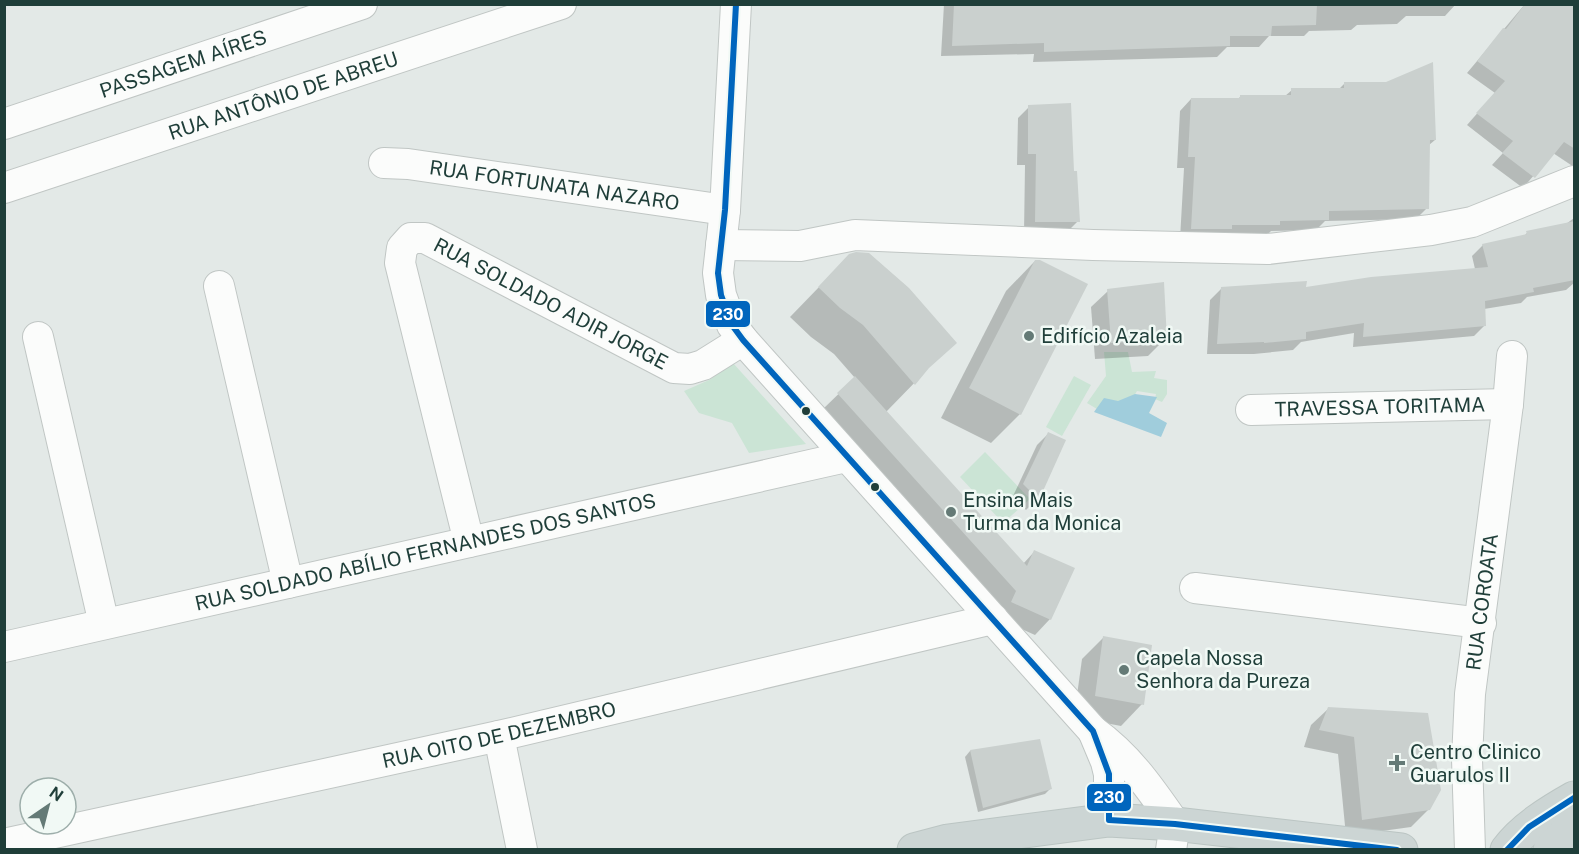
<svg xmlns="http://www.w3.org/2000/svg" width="1579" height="854" viewBox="0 0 1579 854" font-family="'Public Sans',sans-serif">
	<rect width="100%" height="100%" fill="#e3e9e7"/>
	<g fill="#cbe4d5">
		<path d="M1104,352H1128L1132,372L1156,371L1154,378L1167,380V394L1162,402L1155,399L1156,394L1137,391L1134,396L1097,409L1087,403L1106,376Z"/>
		<path d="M733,363L806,444L749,453L732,423L699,413L684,391L709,380Z"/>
		<path d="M1074,376L1091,385L1062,436L1046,427Z"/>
		<path d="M985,452L1030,499L1003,523L960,477Z"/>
	</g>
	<path fill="#a0cddc" d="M1135,394L1157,397L1149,413L1167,423L1161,437L1094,412L1104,398L1118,401Z"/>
	<g fill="#0003">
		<path d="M944,4H1456L1445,16H1406L1397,24L1357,25L1351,30L1309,31L1304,36H1269L1259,47H1227L1217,57L1033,62L1034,54L941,56Z"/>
		<path d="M1525,4H1574V167L1553,153L1523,188L1492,165L1503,153L1467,125L1495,93L1467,73Z"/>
		<path d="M1345,83L1435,140L1429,145L1427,208L1416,219L1325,221L1316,230L1271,231L1267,235L1180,239L1184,168H1177L1180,111L1191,99L1237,100L1241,96H1285L1292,90H1338Z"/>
		<path d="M1029,107L1078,221L1067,232L1024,233L1025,165H1017L1018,118Z"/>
		<path d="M1574,218V283L1566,290L1527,297L1521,303L1484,309L1485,325L1474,336L1353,347L1354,333L1301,342L1293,350L1254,354H1207L1210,300L1221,289H1305L1475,269L1472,256L1483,245L1523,237L1527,233L1566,224Z"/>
		<path d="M1035,261L1020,414L991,443L941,418L1006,291Z"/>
		<path d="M821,285L922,375L886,412L1023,564L1034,552L1050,619L1035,635L997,618L823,409L855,378L834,354L811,337L790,317Z"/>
		<path d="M1108,291L1165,339L1148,356L1095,359L1091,307Z"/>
		<path d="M1048,434L1064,441L1037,499L1026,510L1013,496L1037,445Z"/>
		<path d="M1104,637L1142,704L1121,726L1074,717L1082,659Z"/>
		<path d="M1328,709L1428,810L1411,827L1346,836L1338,754L1304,747L1311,725Z"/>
		<path d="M1039,741L1050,789L1045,794L978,812L965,757L970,751Z"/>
	</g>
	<g fill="#cad0ce">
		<path d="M954,4H1317L1316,25L1272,26L1271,36H1230V46L1044,52V43L952,46Z"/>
		<path d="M1525,4H1575V149L1564,142L1535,178L1502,153L1513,141L1476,113L1505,81L1477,61L1503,28L1506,29Z"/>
		<path d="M1433,62L1436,140H1430L1429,209L1329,211V220L1280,221V225H1232V229H1191L1195,157H1188L1191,98H1240V95H1291V88H1344V82H1386Z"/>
		<path d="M1071,103L1074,171H1077L1080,222H1035L1036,154H1028V105Z"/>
		<path d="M1575,221V280L1533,288L1534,292L1485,301L1486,326L1363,337L1364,323L1306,332V339L1264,343V342L1217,344L1221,287L1307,281L1306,287L1371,277L1488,267L1482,244L1527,234L1526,231Z"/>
		<path d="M856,252L869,253L909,288L957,343L929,368L915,385L863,325L840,308L818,287L849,254Z"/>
		<path d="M1035,260H1040L1088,284L1021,415L969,388Z"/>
		<path d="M1164,282L1167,340L1111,343L1107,289Z"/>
		<path d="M855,376L1027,566L1034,550L1075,568L1051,620L1011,602L1016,591L837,393Z"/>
		<path d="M1048,432L1066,440L1039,500L1023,484Z"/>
		<path d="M1103,636L1152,645L1144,705L1095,696Z"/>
		<path d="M1328,707L1428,713L1441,790L1430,810L1362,820L1354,737L1319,730Z"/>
		<path d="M1040,739L1052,789L983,808L970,750Z"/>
	</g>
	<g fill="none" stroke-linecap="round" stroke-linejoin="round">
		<defs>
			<g id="minor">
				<path d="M736,4L725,210L718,273L721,295L732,325L743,340L1093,731C1129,757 1150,788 1175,824L1171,850"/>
				<path id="s1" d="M4,124L362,4"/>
				<path id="s2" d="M384,163L408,164L725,210"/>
				<path id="s3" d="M4,188L561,4"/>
				<path d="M721,245L800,246L855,235L1093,245L1268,249L1431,230L1472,222L1574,181"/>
				<path d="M219,286L288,583"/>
				<path d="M38,337L104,624"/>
				<path id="s4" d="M1251,410L1508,404"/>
				<path id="s5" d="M469,542L400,263L402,248L411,238H425L674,368L690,369L703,365L743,340"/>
				<path d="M1195,588L1481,623"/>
				<path id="s6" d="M4,647L846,457"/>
				<path d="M1093,731L1106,762L1109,774V820"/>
				<path d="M499,736L522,850"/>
				<path id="s7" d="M4,844L499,736L993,619"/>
				<path id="s8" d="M1470,850L1467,759L1470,694L1508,404L1512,356"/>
			</g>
			<g id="major">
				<path d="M914,850L948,841L1109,820L1175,824L1401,850"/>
				<path d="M1507,850C1523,828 1551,811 1574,798"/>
				<path d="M1550,850L1574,824"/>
			</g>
		</defs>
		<use href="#minor" stroke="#c0c6c4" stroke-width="32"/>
		<use href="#major" stroke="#bbc5c3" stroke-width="35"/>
		<use href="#minor" stroke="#fbfcfb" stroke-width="30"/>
		<use href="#major" stroke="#ccd5d4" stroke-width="33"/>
		<defs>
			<g id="bus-1">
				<path d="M736,4L725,210L718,273L721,295L732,325L743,340L1093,731L1109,774V820L1175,824L1397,850"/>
				<path d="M1507,850L1529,827L1574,798"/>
			</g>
		</defs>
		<use href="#bus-1" stroke="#f1f9f5" stroke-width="10"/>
		<use href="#bus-1" stroke="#0065bd" stroke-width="6"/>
	</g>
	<g fill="#647a76" stroke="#f1f9f5" stroke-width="2">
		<circle cx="1029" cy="336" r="6"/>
		<circle cx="951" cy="512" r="6"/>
		<circle cx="1124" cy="670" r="6"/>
		<path d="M1394 754h6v6h6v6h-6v6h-6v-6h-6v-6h6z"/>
	</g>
	<g fill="#1f3e39" stroke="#f1f9f5" stroke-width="2">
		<circle cx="806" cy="411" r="5"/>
		<circle cx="875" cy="487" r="5"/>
	</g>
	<g text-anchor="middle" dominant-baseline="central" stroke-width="5" stroke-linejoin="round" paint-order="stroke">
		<g font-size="20" fill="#1f3e39" stroke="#f1f9f5">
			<text stroke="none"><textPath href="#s1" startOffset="189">PASSAGEM AÍRES</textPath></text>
			<text stroke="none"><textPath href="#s3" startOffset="294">RUA ANTÔNIO DE ABREU</textPath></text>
			<text stroke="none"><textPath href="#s2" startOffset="172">RUA FORTUNATA NAZARO</textPath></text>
			<text stroke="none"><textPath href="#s5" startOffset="472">RUA SOLDADO ADIR JORGE</textPath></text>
			<text stroke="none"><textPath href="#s4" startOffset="129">TRAVESSA TORITAMA</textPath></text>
			<text stroke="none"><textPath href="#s6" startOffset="432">RUA SOLDADO ABÍLIO FERNANDES DOS SANTOS</textPath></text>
			<text stroke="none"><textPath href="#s8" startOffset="249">RUA COROATA</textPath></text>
			<text stroke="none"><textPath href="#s7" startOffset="507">RUA OITO DE DEZEMBRO</textPath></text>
		</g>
		<g font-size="20" fill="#1f3e39" stroke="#f1f9f5" text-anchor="start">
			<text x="1041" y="336">Edifício Azaleia</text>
			<text x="963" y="500">Ensina Mais<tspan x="963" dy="23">Turma da Monica</tspan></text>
			<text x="1136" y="658">Capela Nossa<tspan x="1136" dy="23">Senhora da Pureza</tspan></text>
			<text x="1410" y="752">Centro Clinico<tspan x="1410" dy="23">Guarulos II</tspan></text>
		</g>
	</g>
	<g stroke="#f1f9f5" stroke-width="2">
		<rect x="705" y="300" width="46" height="28" rx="6" fill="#0065bd"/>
		<rect x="1086" y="783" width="46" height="29" rx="6" fill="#0065bd"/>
	</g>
	<g font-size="16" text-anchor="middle" font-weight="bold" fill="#fff">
		<text x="728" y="320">230</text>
		<text x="1109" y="803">230</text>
	</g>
	<rect width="1579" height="854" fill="none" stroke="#1f3e39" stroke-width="12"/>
	<g transform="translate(48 806) rotate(35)"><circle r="28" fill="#f1f9f5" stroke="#9daeaa" stroke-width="1.5"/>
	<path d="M0-4.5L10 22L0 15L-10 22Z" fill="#647a76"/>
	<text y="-9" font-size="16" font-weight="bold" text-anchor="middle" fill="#1f3e39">N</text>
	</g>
</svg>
